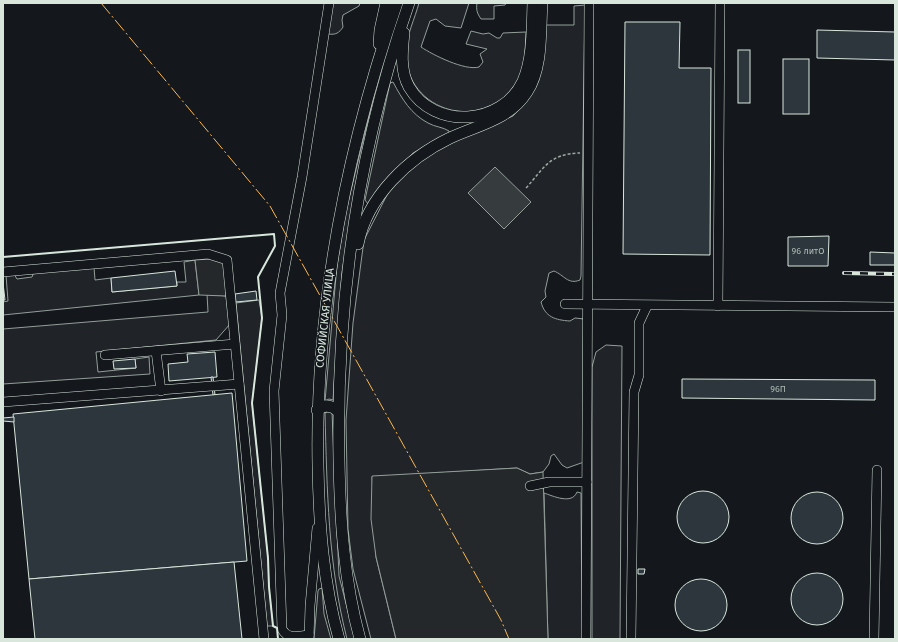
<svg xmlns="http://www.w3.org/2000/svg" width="898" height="642" viewBox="0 0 898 642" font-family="'Fira Sans',sans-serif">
	<rect width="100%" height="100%" fill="#14181c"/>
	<g fill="#202428" stroke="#939e99">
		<path d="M333,3H360L359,6L343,15L342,20L343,27C339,33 336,35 328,34Z"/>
		<path d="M419,3H469L461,28L445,26L436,19L430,21L421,47C433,55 465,71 479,67L483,62L480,54L487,49L466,44L471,31L483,34L489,33L497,38H500L503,33L526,32C525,47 526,66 518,80C489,135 403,114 406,50C407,34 415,18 419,3Z"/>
		<path d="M477,3H506L505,5L494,6V19H481C477,13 476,10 477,3Z"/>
		<path d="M585,5L581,276L580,280C568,285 564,275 554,271L549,273L545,291L546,297L541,302C545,317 555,320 570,321L575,318L584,319V462L567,468L562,465L554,454L551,456L549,464L543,472L530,474L517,468L372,477L376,557L396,639H371L353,569L348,529L346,420L353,323L364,240L389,191L407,171L441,147L513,116L529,98L545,25H574V6Z"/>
		<path d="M393,82C402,99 411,114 428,123C435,127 443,127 449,131V134L413,153L368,204L365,200L390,83Z"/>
		<path d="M376,87H379L353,206L342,272L333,400L329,399L325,401L337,265L346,211Z"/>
		<path d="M195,260L199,295L3,315V302L8,301L6,275L14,274L17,279L32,277L34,272L94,267L95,280L111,278L112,292L177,286V282H186L184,262Z"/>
		<path d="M207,294L226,296L230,324L216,340L96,352L98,372L136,368L135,359L149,357L150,374L3,384V329L208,312Z"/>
		<path d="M259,300L262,318L252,403L268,558L269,587L273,626H267L236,303Z"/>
		<path d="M606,345L622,346L620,639H592V367L596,352Z"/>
		<path d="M329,411L332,412L339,576L355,639H347C328,565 327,489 325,413Z"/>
		<path d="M577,492L581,493L582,639H548L544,493C553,496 572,505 577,492Z"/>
		<path d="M322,588L324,614L331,639H314L318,591L319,589Z"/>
	</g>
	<g fill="#24282b" stroke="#939e99">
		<path d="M209,259L225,262L226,296L199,295L195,260Z"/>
		<path d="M517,468L530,474L543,472L548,639H396L376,557L371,519L372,476Z"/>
	</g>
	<path fill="#363b3e" stroke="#939e99" d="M495,167L531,202L504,229L468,193Z"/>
	<g fill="#2c363c" stroke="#d8e6dc">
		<path d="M625,22H680L679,68H711L710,255L623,254Z"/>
		<path d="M817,30L895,32V60L817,58Z"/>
		<rect x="738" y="50" width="12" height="53"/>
		<rect x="783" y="59" width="26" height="55"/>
		<path d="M829,236L828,266H788V237Z"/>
		<path d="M870,252L895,253V265H870Z"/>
		<path d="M175,271L177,286L112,292L111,278Z"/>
		<path d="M3,283L5,300H3Z"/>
		<path d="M256,291L257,300L236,302L235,294Z"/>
		<path d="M215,352L217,377L169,381L168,364L188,362L187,354Z"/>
		<path d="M135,359L136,368L114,369L113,361Z"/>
		<path d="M211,377H213L215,395H213Z"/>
		<path d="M682,379L875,380V400L682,398Z"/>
		<path d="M232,393L247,561L29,579L13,414Z"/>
		<path d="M14,417V422L3,421V418Z"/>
		<circle cx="703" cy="517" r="26"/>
		<circle cx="817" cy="518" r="26"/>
		<path d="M234,562L242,639H35L29,579Z"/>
		<path d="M638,569H645L644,574H638Z"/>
		<circle cx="817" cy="599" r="26"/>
		<circle cx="701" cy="605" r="26"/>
	</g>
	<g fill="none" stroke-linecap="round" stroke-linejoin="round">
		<defs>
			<g id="minor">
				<path d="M3,272L208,254L227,260L264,639"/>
				<path d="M565,304L895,307"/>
				<path d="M718,306L720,3"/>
				<path d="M156,351L161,391"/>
				<path d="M105,355L235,344"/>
				<path d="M214,386L239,384"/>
				<path d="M3,402L212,386"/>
				<path d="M530,486L549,482H587"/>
				<path d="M309,635C298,636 288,640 282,629L274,391L282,315L280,293L302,177L329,3"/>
				<path d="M309,639L310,606L317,528"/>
				<path d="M586,639L589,3"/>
				<path d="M631,639L634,392L639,375V323L647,306"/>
				<path d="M874,639L877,470"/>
			</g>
			<g id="major">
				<path d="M404,33C402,51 400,71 409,87C434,130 502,126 523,81C533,58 532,29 533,3"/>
				<path d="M379,44L380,30L386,3"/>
				<path d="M358,244C367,197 408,158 450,138C478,125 509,120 527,92C543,68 540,31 542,3"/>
				<path d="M317,410C324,404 331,405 338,411"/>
				<path d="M339,639C323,583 319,523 318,465C315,307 346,152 397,3"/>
				<path d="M360,639C344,581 340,520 339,459C336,305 358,149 409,3"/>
			</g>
		</defs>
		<use href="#minor" stroke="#d8e6dc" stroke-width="10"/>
		<use href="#major" stroke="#d8e6dc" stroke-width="12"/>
		<path stroke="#9da8a2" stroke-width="1.5" stroke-dasharray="3 2" stroke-linecap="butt" d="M526,188C545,167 549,154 580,153"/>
		<use href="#minor" stroke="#14181c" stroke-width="9"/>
		<use href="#major" stroke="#14181c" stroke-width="11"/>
		<defs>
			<path id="rail" d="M844,273L895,274"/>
		</defs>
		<use href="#rail" stroke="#d8e6dc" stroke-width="4"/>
		<use href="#rail" stroke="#14181c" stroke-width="2.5" stroke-dasharray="8" stroke-linecap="butt"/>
		<path stroke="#d8e6dc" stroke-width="2" d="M3,257L274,234L275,246L258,277L262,318L252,403L268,558L269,587L273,626L277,628L278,639"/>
		<path stroke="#ffb74d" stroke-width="1" stroke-dasharray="14 3 2 3" stroke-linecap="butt" d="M101,3L270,206L501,620L509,639"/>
	</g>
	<g text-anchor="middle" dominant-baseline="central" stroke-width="3" stroke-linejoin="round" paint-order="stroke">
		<g font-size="9" fill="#adbab4">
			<text x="808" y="251">96 литО</text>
			<text x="778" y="389">96П</text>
		</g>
		<g font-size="11" fill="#d8e6dc" stroke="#14181c">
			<text transform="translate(325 318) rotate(-84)">СОФИЙСКАЯ УЛИЦА</text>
		</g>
	</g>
	<rect width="898" height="642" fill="none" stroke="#d8e6dc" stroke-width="8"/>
</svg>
